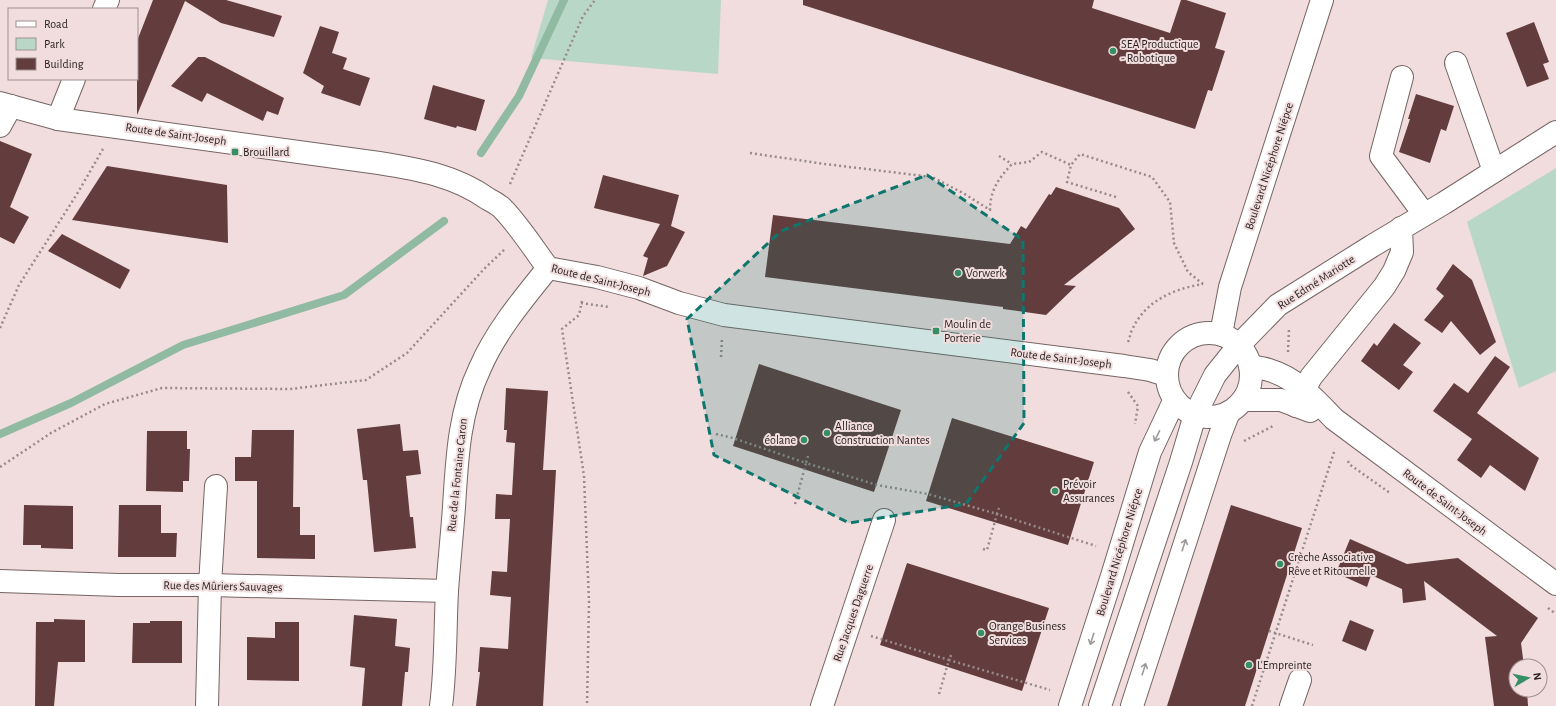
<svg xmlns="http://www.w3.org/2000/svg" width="1556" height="706" viewBox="0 0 1556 706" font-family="'Alegreya Sans',sans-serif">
	<rect width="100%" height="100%" fill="#f1dddd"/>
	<g fill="#b9d7c6">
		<path d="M548,0H721L718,74L531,58Z"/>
		<path d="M1556,168V371L1519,388L1467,222Z"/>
	</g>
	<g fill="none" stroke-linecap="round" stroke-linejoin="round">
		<g stroke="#91baa3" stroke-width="8">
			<path d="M481,153L519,96L564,0"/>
			<path d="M0,434L71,403L183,345L344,295L444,221"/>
		</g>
	</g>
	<g fill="#633c3d">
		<path d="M153,0H226L282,16L274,37L221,23L185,1L137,115V41Z"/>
		<path d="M803,0H1094L1092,8L1170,33L1181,0H1186L1226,13L1215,48L1225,51L1212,91L1208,90L1195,129L803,5Z"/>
		<path d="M1534,22L1549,62L1543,64L1549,79L1527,87L1506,33Z"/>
		<path d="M320,26L339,32L332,53L347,58L343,69L370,78L360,106L321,93L324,86L303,73Z"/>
		<path d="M198,57H205L284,98L278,115L267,111L263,121L207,93L202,102L171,86Z"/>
		<path d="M433,85L485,100L476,131L457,126L456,128L424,119Z"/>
		<path d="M1416,94L1454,106L1446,131L1441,129L1430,163L1399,152L1410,119H1408Z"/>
		<path d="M0,141L32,154L10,207L29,217L14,244L0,237Z"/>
		<path d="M107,166L227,185L228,243L72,220Z"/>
		<path d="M603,175L679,195L671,226L685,232L667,266L643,276L648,258L643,256L660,224L594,208Z"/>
		<path d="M1056,187L1119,208L1135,229L1064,285L1076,286L1046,315L1003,309V307L765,277L773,215L1010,244L1021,226L1026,229L1049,194L1051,195Z"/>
		<path d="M62,234L130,270L120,289L48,251Z"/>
		<path d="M1453,264L1472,280L1496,342L1480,355L1451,321L1442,333L1424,320L1444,296L1436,289Z"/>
		<path d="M1394,323L1421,343L1403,365L1413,372L1399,390L1361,361L1374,343L1377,346Z"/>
		<path d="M1495,356L1510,367L1477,413L1539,458L1525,491L1490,465L1481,478L1457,460L1472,439L1433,411L1454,383L1468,393Z"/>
		<path d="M759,364L901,410L874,492L733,446Z"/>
		<path d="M506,388L548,391L543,470H556L543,706H476L480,672H478L480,647L508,649L511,597L490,595L492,571L507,572L510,519H495L496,494L512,495L515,443L506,442L507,430H504Z"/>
		<path d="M952,418L1094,462L1068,545L926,501Z"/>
		<path d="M400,424L403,451L418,450L421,474L406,476L410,517H413L416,548L374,552L367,480H363L357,429Z"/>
		<path d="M252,430H294L293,507H300V535H315V559L257,558V481H235V457H251Z"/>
		<path d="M147,431H187V449H190L189,481H183V492L146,491Z"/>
		<path d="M24,505L73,506V549L41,548V545H23Z"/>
		<path d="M119,505H161V533H177L176,557H118Z"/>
		<path d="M1231,505L1302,528L1245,706H1167Z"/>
		<path d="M1350,539L1407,564L1458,558L1538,618L1521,643L1524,666H1516V690H1527L1528,706H1494L1485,637L1497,636L1424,581L1426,600L1403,603L1402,589L1371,575L1367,587L1336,573Z"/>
		<path d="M907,563L1049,608L1022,691L880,645Z"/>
		<path d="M354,615L397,619L395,646L410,648L408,672H405L402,706H362L365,668L350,666Z"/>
		<path d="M54,619L85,620V662H58L54,706H35L36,622H54Z"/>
		<path d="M1350,620L1374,630L1366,651L1342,641Z"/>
		<path d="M150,621H182V663H132L133,623H150Z"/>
		<path d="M275,622H299V681L247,680V637L275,638Z"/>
	</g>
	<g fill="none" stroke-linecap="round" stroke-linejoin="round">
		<defs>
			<g id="minor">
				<path d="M104,9L108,0"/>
				<path d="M1456,63L1494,171"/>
				<path d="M1402,77L1381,156L1424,214"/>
				<path d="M0,103L58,119L379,163C418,169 456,176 488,199C492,201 497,204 501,207C519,225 533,248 548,268L597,277L639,288L679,303L724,315L1124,366L1150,370L1166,375"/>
				<path d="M58,119L74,79"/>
				<path d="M0,126L11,106"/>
				<circle cx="1209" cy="375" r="42"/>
				<path d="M1221,334L1230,287L1322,0"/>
				<path d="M1250,366C1256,367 1263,368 1269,370C1296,378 1315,399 1334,419L1556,584"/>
				<path d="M1243,400H1281L1310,411"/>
				<path d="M1296,406L1311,377L1384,287L1394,271L1402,252L1401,228"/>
				<path d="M0,581L119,585H210L447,591"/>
				<path d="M207,706L210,585L216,486"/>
				<path d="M441,706C446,668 445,629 447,591C449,563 452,535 454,507C457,458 459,412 480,368C496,331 523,299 548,268"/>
				<path d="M822,706L884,520"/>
				<path d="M1070,706L1112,576L1150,452L1174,401"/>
				<path d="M1100,706L1181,462L1195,415L1215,375L1239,345L1278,305L1372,246L1444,203L1556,132"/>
				<path d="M1132,706L1220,435L1229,412"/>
				<path d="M1291,706L1300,680"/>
			</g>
		</defs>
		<use href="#minor" stroke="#766564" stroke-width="24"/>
		<g stroke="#988a8a" stroke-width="2.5" stroke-dasharray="2 3" stroke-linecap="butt">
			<path d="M750,153L825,164L932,177L963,193L990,210C990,190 999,178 1012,164L1029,162L1042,152L1071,165"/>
			<path d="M999,156L1012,164"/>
			<path d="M510,184L583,16L595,0"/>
			<path d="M1116,197L1067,182L1071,165L1080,154L1152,177L1170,202L1174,243L1188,272L1203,284"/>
			<path d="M582,301L579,315L562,329L584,476L589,602L587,706"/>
			<path d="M581,303L609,307"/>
			<path d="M0,328L19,285L77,194L103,149"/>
			<path d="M1128,342C1130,338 1130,334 1132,330C1145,301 1173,289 1203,284"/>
			<path d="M1288,352L1289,329"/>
			<path d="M721,357L722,338"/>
			<path d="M1128,392L1138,406L1135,424"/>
			<path d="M716,434L733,438L806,463L808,456"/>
			<path d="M1244,441L1275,425"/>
			<path d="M1348,461L1349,464L1390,493"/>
			<path d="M0,467L51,433L105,404L162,388L290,389L366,380L407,353L484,269L505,249"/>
			<path d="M795,504L806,463L877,485L928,494L997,514L999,508"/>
			<path d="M983,549L987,550L997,514L1096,546"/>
			<path d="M1548,608L1556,614"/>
			<path d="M1269,631L1313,645"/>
			<path d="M871,636L949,660L952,653"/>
			<path d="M939,694L949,660L1050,690"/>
			<path d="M1252,706L1335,449"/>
		</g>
		<use href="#minor" stroke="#fff" stroke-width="22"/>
	</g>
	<defs><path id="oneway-shaft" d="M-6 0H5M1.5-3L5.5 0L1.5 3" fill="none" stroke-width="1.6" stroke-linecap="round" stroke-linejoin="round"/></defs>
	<g stroke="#9d9a9a">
		<use href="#oneway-shaft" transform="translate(1157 436) rotate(116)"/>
		<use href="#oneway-shaft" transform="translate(1184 545) rotate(-72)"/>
		<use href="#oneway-shaft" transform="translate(1092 639) rotate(108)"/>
		<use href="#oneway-shaft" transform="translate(1144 669) rotate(-72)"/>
	</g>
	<path fill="#0f766e" fill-opacity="0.2" stroke="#0f766e" stroke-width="3" stroke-dasharray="8 5" stroke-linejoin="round" d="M927,175L1023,240L1024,423L966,504L849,523L714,455L687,319L781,231Z"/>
	<g fill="#358f65" stroke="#f1dddd" stroke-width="1.5">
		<circle cx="1113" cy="51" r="4"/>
		<rect x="231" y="148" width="8" height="8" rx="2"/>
		<circle cx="958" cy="273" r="4"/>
		<rect x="932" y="327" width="8" height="8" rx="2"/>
		<circle cx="827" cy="433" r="4"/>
		<circle cx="804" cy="440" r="4"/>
		<circle cx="1055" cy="491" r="4"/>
		<circle cx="1280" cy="564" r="4"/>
		<circle cx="981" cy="633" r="4"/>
		<circle cx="1249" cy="665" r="4"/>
	</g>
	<g text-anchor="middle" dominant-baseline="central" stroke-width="4" stroke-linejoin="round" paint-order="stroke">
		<g font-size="12" fill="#261f1f" stroke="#f1dddd" text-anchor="start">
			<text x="1121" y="44">SEA Productique<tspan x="1121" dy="14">- Robotique</tspan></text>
			<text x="243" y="152">Brouillard</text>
			<text x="966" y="273">Vorwerk</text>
			<text x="944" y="324">Moulin de<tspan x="944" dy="14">Porterie</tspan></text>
			<text x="835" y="426">Alliance<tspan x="835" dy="14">Construction Nantes</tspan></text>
			<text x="796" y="440" text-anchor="end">éolane</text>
			<text x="1063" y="484">Prévoir<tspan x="1063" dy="14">Assurances</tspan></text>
			<text x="1288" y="557">Crèche Associative<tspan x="1288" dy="14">Rêve et Ritournelle</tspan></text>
			<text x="989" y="626">Orange Business<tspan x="989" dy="14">Services</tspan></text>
			<text x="1257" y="665">L'Empreinte</text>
		</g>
		<g font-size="12" fill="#261f1f" stroke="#f1dddd">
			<text transform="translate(176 134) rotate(8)">Route de Saint-Joseph</text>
			<text transform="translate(1269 166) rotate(-72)">Boulevard Nicéphore Niépce</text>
			<text transform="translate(601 280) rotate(14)">Route de Saint-Joseph</text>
			<text transform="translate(1316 282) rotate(-33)">Rue Edmé Mariotte</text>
			<text transform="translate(1061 358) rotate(7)">Route de Saint-Joseph</text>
			<text transform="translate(457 475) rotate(-84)">Rue de la Fontaine Caron</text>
			<text transform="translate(1445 502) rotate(37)">Route de Saint-Joseph</text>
			<text transform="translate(1119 552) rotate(-73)">Boulevard Nicéphore Niépce</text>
			<text transform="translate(223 586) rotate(1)">Rue des Mûriers Sauvages</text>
			<text transform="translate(853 613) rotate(-71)">Rue Jacques Daguerre</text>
		</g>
	</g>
	<rect x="8" y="8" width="130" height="72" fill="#f1dddd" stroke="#a09191"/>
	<rect x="16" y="21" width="20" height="6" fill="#ffffff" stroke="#a09191"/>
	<text x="44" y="28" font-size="12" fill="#261f1f">Road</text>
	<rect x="16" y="38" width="20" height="12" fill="#b9d7c6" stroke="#a09191"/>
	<text x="44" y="48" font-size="12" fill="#261f1f">Park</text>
	<rect x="16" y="58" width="20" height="12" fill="#633c3d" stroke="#a09191"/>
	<text x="44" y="68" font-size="12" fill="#261f1f">Building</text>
	<g transform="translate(1528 678) rotate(81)"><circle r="19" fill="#f1dddd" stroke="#a09191"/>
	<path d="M0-3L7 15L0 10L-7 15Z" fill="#358f65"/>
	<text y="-6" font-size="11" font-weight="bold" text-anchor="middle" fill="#261f1f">N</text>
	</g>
</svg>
